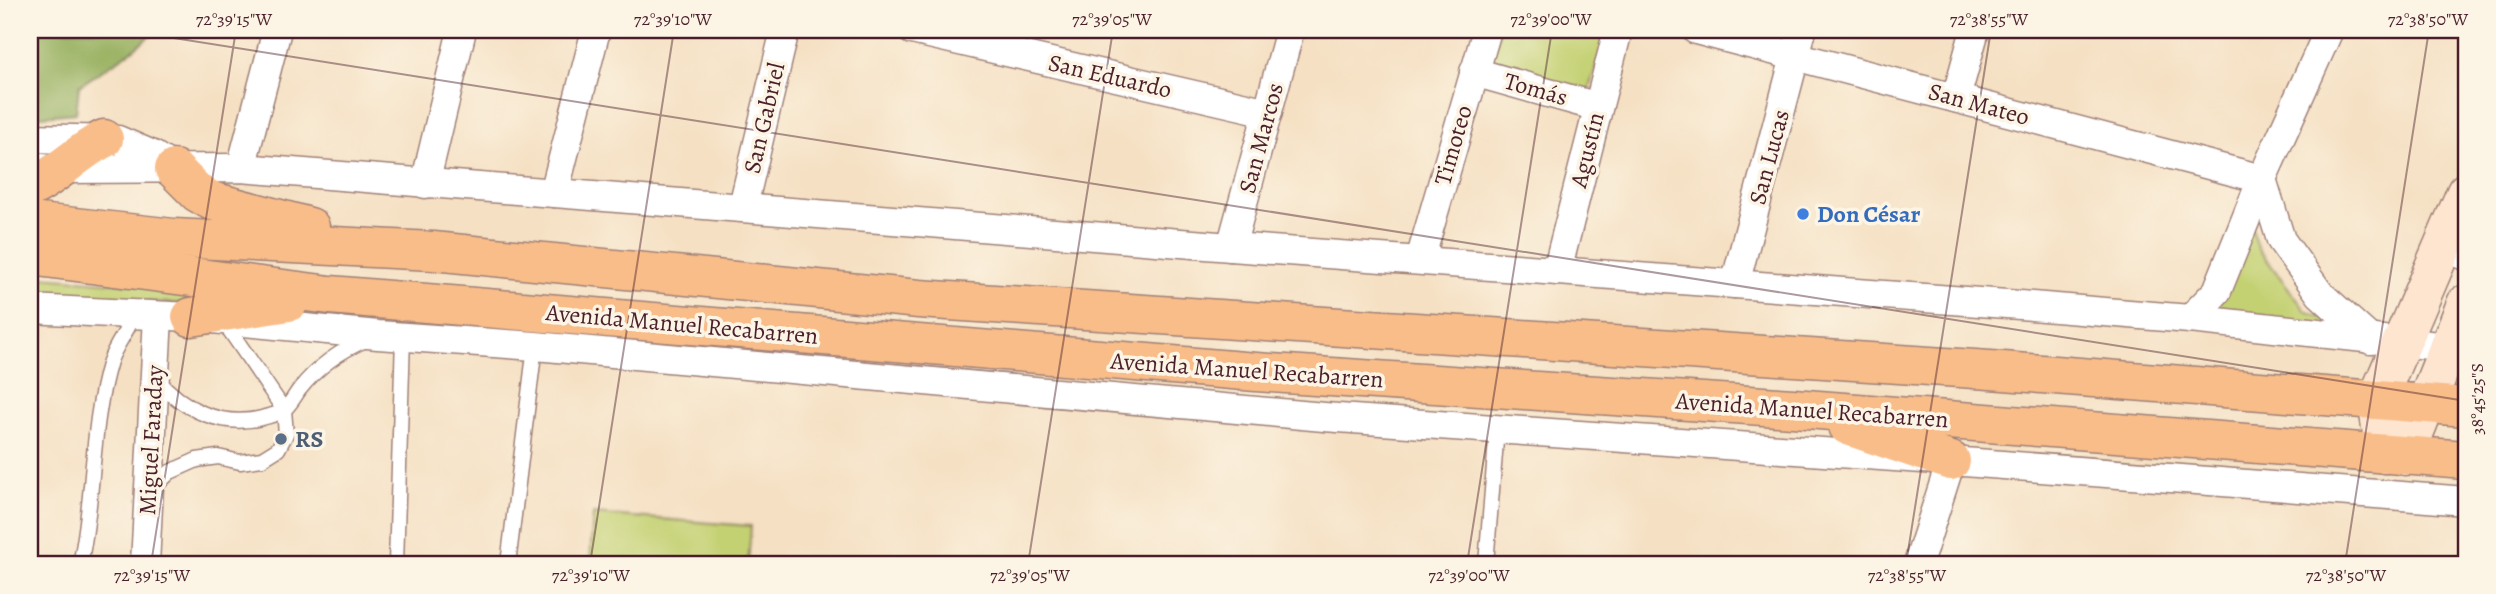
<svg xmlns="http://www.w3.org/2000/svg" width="2496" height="594" viewBox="0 0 2496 594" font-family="Alegreya,serif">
	<rect width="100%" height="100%" fill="#fcf5e5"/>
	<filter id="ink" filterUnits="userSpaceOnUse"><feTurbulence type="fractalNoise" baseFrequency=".0143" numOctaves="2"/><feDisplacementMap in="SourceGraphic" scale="14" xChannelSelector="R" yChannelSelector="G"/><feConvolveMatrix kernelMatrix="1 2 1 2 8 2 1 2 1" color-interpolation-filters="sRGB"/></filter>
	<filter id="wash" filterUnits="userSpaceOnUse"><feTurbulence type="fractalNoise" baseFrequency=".00686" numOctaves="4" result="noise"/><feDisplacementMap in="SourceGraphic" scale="28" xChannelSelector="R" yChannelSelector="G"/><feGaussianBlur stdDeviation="1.57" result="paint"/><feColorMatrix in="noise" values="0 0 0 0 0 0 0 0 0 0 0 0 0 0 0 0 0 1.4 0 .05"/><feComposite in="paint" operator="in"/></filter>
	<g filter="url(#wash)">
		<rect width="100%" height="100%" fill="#f5e0c3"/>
		<g fill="#c4d173" stroke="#87784f" stroke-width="2">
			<path d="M1500,30H1608L1588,91L1490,61Z"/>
			<path d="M2250,223L2258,248L2306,311L2350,330L2206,313Z"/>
			<path d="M30,276L249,294L210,305L30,296Z"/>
			<path d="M593,514L751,526L748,564H590Z"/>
		</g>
		<path fill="#9bb365" stroke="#726948" stroke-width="2" d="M30,30H157L130,52L79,86L76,113L30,117Z"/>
	</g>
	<g filter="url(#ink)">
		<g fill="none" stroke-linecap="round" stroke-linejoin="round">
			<defs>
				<g id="service">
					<path d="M156,378C182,409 220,428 262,418C268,416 276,415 282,411C289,407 294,397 299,390C317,367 341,350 368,339"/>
					<path d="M152,489L170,472L197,460L218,457L240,462L262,459L278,449L286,434L284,410L224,322"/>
					<path d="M80,564C95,498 90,427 110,361C114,349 122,338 128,327L114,314"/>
					<path d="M396,564L403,337"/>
					<path d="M508,564L535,346"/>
					<path d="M1486,564L1497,429"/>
				</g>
				<g id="minor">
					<path d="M912,30L1268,112"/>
					<path d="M1696,30L2262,179"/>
					<path d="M1474,72L1598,107"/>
					<path d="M1956,98L1975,30"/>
					<path d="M30,138L118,140L153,155L172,167"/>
					<path d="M30,166L61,169L241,168L1231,247L2020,305L2190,319L2466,349"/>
					<path d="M241,168L277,30"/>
					<path d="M2262,179L2281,240L2320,294L2371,340"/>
					<path d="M425,184L462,30"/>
					<path d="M554,193L596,30"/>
					<path d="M743,206L785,30"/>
					<path d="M1231,247L1290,30"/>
					<path d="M2443,247L2466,256"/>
					<path d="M1420,260L1487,30"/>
					<path d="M1557,271L1618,30"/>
					<path d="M1735,284L1802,30"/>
					<path d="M30,309L191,317L378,335L535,346L1324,417L1951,461L2466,501"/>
					<path d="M2190,319L2217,291L2262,179L2329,30"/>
					<path d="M145,564L158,316"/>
					<path d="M1918,564L1951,461"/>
				</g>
				<g id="secondary">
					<path d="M2385,454L2377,400L2466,192"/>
					<path d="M2405,456L2466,304"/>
				</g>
				<g id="primary">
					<path d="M174,169L198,193L212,201L310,227"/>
					<path d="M30,188C57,176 77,152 104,139"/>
					<path d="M30,222L174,238L433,251L919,299L1990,370L2466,407"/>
					<path d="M30,256L330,295L1256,372L1793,408L2466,460"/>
					<path d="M191,317L289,302"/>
					<path d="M1848,426L1951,461"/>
				</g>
			</defs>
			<use href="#service" stroke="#a08077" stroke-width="17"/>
			<use href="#minor" stroke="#a08077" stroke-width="31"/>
			<use href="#secondary" stroke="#a08077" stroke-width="41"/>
			<use href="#primary" stroke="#a08077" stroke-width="41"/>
			<use href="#service" stroke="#fff" stroke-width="14"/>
			<use href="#minor" stroke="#fff" stroke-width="28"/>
			<use href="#secondary" stroke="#fde5d0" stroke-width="38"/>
			<use href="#primary" stroke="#f9bd89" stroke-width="38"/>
		</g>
	</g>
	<path fill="none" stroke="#4a1f2b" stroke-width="2" stroke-opacity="0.45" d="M123,30L2466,401M151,564L236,30M590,564L674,30M1028,564L1113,30M1467,564L1552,30M1906,564L1991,30M2345,564L2429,30"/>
	<circle fill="#3f7fe0" stroke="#fcf5e5" stroke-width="2.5" cx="1803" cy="214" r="7"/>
	<circle fill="#5c6f8a" stroke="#fcf5e5" stroke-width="2.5" cx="281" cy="439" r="7"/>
	<g text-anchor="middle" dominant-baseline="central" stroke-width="7" stroke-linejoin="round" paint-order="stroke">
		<g font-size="24" fill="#4a1f2b" stroke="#fcf5e5">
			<text transform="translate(1110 76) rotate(13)">San Eduardo</text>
			<text transform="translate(1536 89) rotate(16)">Tomás</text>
			<text transform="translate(1979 104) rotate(15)">San Mateo</text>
			<text transform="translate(764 118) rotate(-77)">San Gabriel</text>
			<text transform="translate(1261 138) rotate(-75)">San Marcos</text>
			<text transform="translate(1453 145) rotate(-74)">Timoteo</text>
			<text transform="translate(1587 150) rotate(-76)">Agustín</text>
			<text transform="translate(1769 157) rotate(-75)">San Lucas</text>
			<text transform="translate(682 324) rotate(5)">Avenida Manuel Recabarren</text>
			<text transform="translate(1247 370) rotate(4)">Avenida Manuel Recabarren</text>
			<text transform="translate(1812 410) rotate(4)">Avenida Manuel Recabarren</text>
			<text transform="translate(151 440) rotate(-87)">Miguel Faraday</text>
		</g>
		<g font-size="24" font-weight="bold" fill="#366cbe" stroke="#fcf5e5" text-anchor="start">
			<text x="1817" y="214">Don César</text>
		</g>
		<g font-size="24" font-weight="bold" fill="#4e5e75" stroke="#fcf5e5" text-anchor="start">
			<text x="295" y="439">RS</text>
		</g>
	</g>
	<rect width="2496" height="594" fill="none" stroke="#fcf5e5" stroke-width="77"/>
	<rect x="38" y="38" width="2420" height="518" fill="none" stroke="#4a1f2b" stroke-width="2.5"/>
	<g font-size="18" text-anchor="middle" fill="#4a1f2b">
		<text x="234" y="25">72°39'15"W</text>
		<text x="673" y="25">72°39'10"W</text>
		<text x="1112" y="25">72°39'05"W</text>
		<text x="1551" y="25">72°39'00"W</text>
		<text x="1989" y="25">72°38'55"W</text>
		<text x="2428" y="25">72°38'50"W</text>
		<text transform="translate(2477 399) rotate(-90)" y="6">38°45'25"S</text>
		<text x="152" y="581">72°39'15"W</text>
		<text x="591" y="581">72°39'10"W</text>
		<text x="1030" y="581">72°39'05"W</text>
		<text x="1469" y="581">72°39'00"W</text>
		<text x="1907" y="581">72°38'55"W</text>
		<text x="2346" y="581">72°38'50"W</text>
	</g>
</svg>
